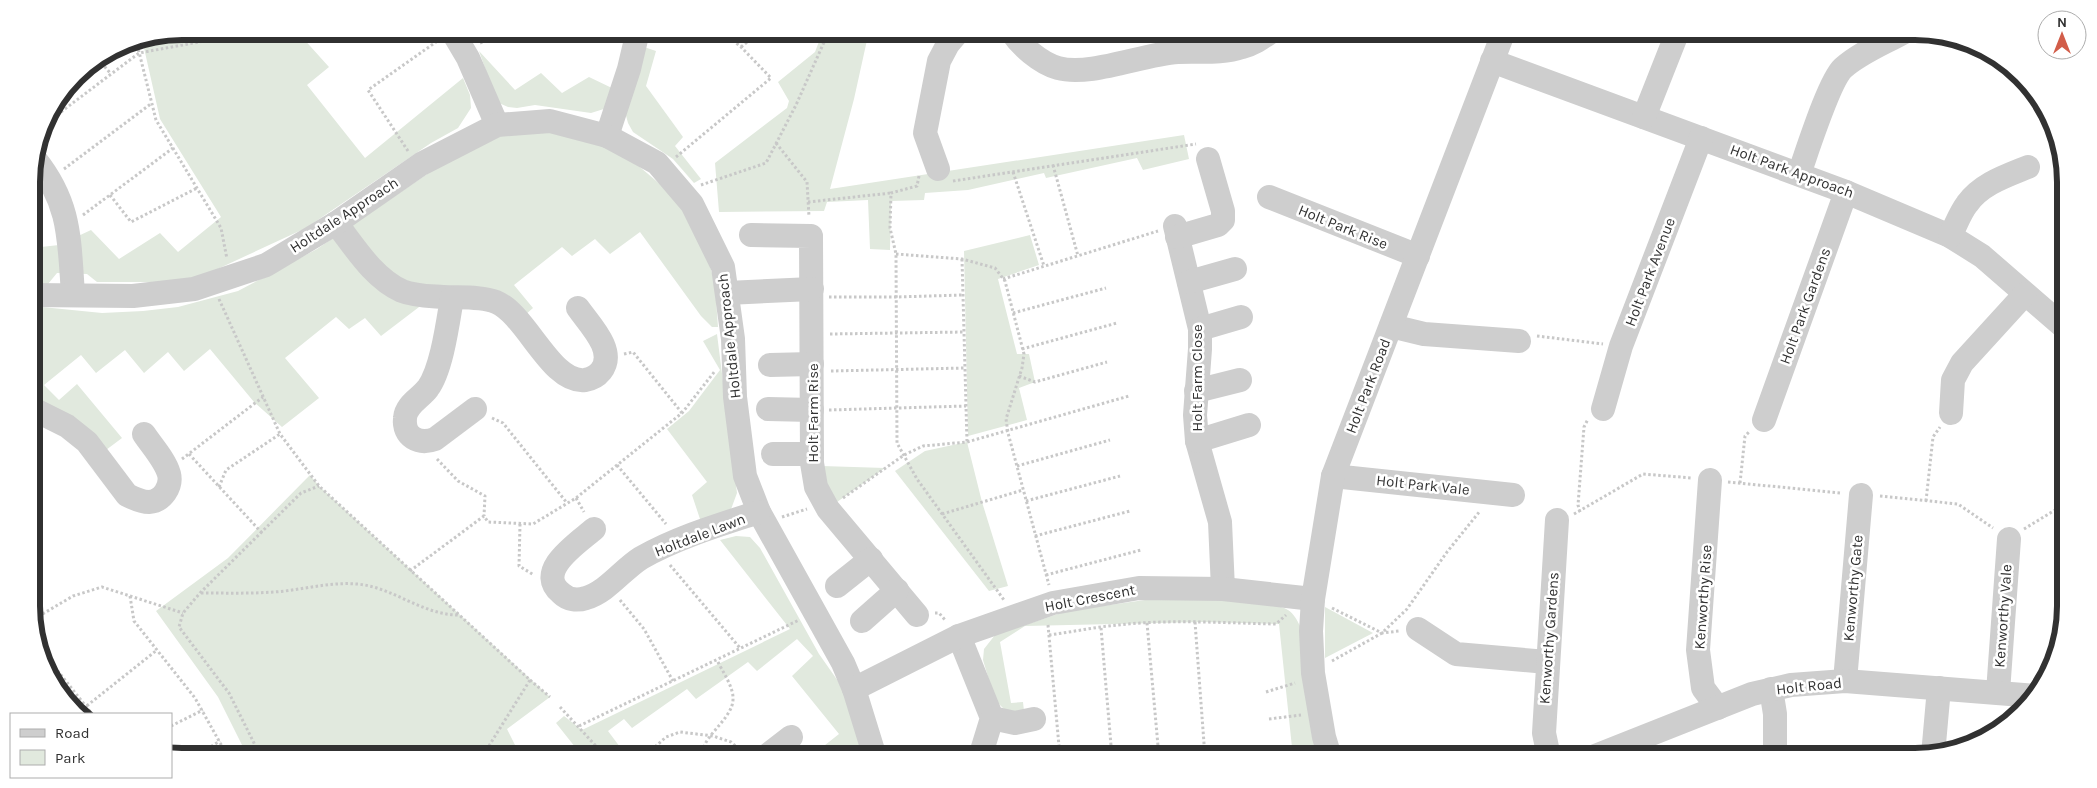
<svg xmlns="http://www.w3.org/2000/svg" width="2097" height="788" viewBox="0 0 2097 788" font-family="Karla,sans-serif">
	<rect width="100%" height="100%" fill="#fff"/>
	<g fill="#e1e9de">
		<path d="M182,31H306L301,36L329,67L307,85L365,158L463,78L470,95L471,108L458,128L431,143L306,228L196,279L172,282H97L87,274L57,273L48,284H32V248L59,245L91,230L119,259L160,233L178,252L221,217L160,119L142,39Z"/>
		<path d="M823,31H869L854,99L830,189L1184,135L1189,159L1143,170L1137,158L1046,178L1044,173L968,190L925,193L924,200L891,201L890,250L870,249L868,200L827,202L824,211L719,212L715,163L787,108L789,101L778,82L815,52Z"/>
		<path d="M644,47L656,51L646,86L683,137L675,146L701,179L694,183L673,159L633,132L628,123L625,112Z"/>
		<path d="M479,51L515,90L541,73L562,93L589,77L614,89L607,108L591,113L535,105L517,108L508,107L499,103L495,96Z"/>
		<path d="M532,133H563L597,143L627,156L682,203L708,257L715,286L718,327H712L701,316L640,232L610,254L595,239L572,256L562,247L514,285L533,308L525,315L506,296L423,304L381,336L365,318L349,329L336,317L285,358L319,398L282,427L254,402L210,349L184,371L168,352L144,373L125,350L96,373L81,355L44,385L59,400L77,384L122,438L106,450L33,398L32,306L102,313L143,311L178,307L238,291L317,249L442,164L500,136Z"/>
		<path d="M1030,235L1039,265L998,279L1017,354H1029L1035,382L1019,388L1027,420L968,436L964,251Z"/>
		<path d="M717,334L737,493L730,512L701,522L692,495L707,482L667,429L689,411L720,370L703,341Z"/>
		<path d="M967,442L982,502L1008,586L989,591L895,471L925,451Z"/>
		<path d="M822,466L885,468L837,502L823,482Z"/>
		<path d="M310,475L319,486L550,697L507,729L517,749L506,757H248L218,697L156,611L228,558Z"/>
		<path d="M736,536L750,537L760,548L819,654L838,681L847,701L866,757H818L815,753L839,734L792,676L813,656L797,639L757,671L748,662L696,699L687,689L632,728L624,719L608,731L623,751L615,757H583L556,723L564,716L582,730L790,629L720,540Z"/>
		<path d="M1152,599C1179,600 1269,598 1288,610C1294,614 1297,620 1300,626L1321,757H1293L1279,624L1202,622L1025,626L1000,642L1011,703L1023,702L1024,711L1007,712L995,700L983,660L984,649L995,635L1067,611Z"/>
		<path d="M1325,607L1373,633L1325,658Z"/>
	</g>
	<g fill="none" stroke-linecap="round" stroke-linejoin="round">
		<g stroke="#c8c8c8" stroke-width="3" stroke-dasharray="2.5 2.5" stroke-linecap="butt">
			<path d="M1840,31L1853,36"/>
			<path d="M136,40L156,120L221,228L227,259"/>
			<path d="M480,43L510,31"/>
			<path d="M741,47L761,31"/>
			<path d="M98,59L111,74"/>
			<path d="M45,124L139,53L259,31"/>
			<path d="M776,143L807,182L809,217"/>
			<path d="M408,151L368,90L436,42"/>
			<path d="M676,157L771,78L741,47L722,31"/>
			<path d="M1053,165L1078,256"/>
			<path d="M64,169L152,103"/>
			<path d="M1013,172L1044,266"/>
			<path d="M919,176L917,186L891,193L890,228L896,254L897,443L917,479L1004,600"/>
			<path d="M953,181L1196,144"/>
			<path d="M701,185L766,163L796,105L829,31"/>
			<path d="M110,195L131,222L197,188"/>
			<path d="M808,202L891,193"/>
			<path d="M83,215L173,148"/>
			<path d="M896,254L962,259L995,268L1005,281L1024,354L1022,368L1006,419L1008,433L1049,585"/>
			<path d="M962,259L967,442"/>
			<path d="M1003,279L1158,231"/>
			<path d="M829,297H896L963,295"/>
			<path d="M219,299L280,434L319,486L530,680L482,757"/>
			<path d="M1013,313L1106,288"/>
			<path d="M830,334L964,332"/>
			<path d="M1537,336L1603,344"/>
			<path d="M1022,349L1117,323"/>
			<path d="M624,354L633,352L682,413"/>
			<path d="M831,371L965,368"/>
			<path d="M1019,376L1035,382L1107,362"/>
			<path d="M829,410L966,406"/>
			<path d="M492,418L503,423L567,503"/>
			<path d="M189,454L262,533"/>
			<path d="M182,459L263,397"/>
			<path d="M437,459L458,481L485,496L484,516"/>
			<path d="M617,465L666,524"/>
			<path d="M1017,466L1110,440"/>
			<path d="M1728,482L1841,493"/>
			<path d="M1740,483L1745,436L1750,431"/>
			<path d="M219,487L226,470L280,434"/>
			<path d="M1880,496L1958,504L1993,528"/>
			<path d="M576,498L584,512"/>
			<path d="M843,498L904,455L923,446L967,442L1129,396"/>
			<path d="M1026,501L1120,476"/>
			<path d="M1926,501L1933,437L1940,427"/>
			<path d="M1580,512L1578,505L1584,427L1588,419"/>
			<path d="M942,514L1023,490"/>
			<path d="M1574,514L1643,474L1692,478"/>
			<path d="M782,517L807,509"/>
			<path d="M520,524L519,566L534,575"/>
			<path d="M2024,529L2065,504"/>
			<path d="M1035,536L1130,511"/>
			<path d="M670,565L740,648"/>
			<path d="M410,571L484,516L488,522L533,524L576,498L682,413L715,371"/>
			<path d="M1046,575L1141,550"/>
			<path d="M201,593C229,593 257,594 285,591C309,588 333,582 357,584C393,587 422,615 459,615"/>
			<path d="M130,596L134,621L195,698L228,757"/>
			<path d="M620,600L644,629L673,681"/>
			<path d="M1332,608L1382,633L1399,631"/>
			<path d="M935,613H939L946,621"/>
			<path d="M34,619L73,596L102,587L183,613"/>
			<path d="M1195,622L1205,757"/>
			<path d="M1147,623L1159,757"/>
			<path d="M1048,625L1060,757"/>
			<path d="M1101,628L1112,757"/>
			<path d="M1049,635C1072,632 1095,627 1118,625C1170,619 1223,623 1276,624L1286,615"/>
			<path d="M42,651L92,714"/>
			<path d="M1332,661L1382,633L1407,609L1447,552L1480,511"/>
			<path d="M530,680L550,697"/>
			<path d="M1266,692L1295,683"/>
			<path d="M560,707L606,757"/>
			<path d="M79,712L157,650"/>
			<path d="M1269,719L1301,715"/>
			<path d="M171,726L203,710"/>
			<path d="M579,726L799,620"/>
			<path d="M194,757L220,741"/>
			<path d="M261,757L229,693L179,627L183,613L200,593L301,493L319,486"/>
			<path d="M644,757L666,737L680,732L713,736L731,742L746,756"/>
			<path d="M705,757C695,741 732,721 733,700C734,687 722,671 717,660"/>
		</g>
		<g stroke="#cecece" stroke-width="24">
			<path d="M452,31L468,58L497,125"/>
			<path d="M1011,31C1021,46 1040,63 1058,68C1090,77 1143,54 1178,52C1199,51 1222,54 1242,47C1254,44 1262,38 1272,31"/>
			<path d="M1492,61L1846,192L1950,236L1982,256L2065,328"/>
			<path d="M1644,117L1678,31"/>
			<path d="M607,136L629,69L638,31"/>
			<path d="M35,159C71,204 69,239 73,294"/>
			<path d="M938,169L925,133L939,61L948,44L959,31"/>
			<path d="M1799,174C1807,152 1829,81 1843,68C1861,52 1885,43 1906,31"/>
			<path d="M1269,197L1418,256"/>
			<path d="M336,223C354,246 373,278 402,291C414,296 429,296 443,297C460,298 480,296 496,302C527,315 551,384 585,380C592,379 597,376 601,371C617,351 589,324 578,308"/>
			<path d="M1175,226L1200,329V349L1195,415L1197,441L1220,522L1223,589"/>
			<path d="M751,235L811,236L812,463L816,487L828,509L917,615"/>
			<path d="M1950,236C1956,225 1960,213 1967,204C1981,184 2006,176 2028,167"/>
			<path d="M1177,237L1218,225L1223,220V211L1208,159"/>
			<path d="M1189,282L1235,269"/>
			<path d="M727,293L812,289"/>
			<path d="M32,295L133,296L194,289L266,265L336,223L421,164L497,125L550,121L607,136L657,163L692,204L723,267L733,339L735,397L745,476L759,512L843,663L854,689L875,757"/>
			<path d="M452,298C448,321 442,369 428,388C421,398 406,404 405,418C403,437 419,445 435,439L475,409"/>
			<path d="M1391,326L1424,334L1519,341"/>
			<path d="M1200,329L1241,317"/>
			<path d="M770,365L812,364"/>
			<path d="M1196,391L1240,380"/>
			<path d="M33,409L67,426L87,442L127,495C133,498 142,502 149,502C163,501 172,486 169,474C165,460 152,446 144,434"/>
			<path d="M768,409L812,410"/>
			<path d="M1603,409L1621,346L1701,138"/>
			<path d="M1951,413L1953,380L1962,363L2025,294"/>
			<path d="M1764,420L1846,192"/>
			<path d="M1197,441L1249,425"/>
			<path d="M773,454H812"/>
			<path d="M1333,476L1513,495"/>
			<path d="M1710,480L1698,650L1703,688L1718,708"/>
			<path d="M594,529C578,543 534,571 561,593C568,600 577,601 586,598C607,592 622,570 641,558C678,537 719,525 759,512"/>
			<path d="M837,586L871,559"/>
			<path d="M862,621L897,590"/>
			<path d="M1418,629L1456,654L1547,662"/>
			<path d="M959,636L992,718L980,757"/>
			<path d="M1845,681L1861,495"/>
			<path d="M854,689L959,636L1053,603L1139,588L1223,589L1313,599"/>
			<path d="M1771,689L1775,714V756"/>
			<path d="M1998,692L2009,539"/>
			<path d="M992,718L1015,723L1034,719"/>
			<path d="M1933,755L1939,688"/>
			<path d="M765,757L791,737"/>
			<path d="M1330,757L1324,737L1313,673L1311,631L1313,599L1333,476L1504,31"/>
			<path d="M1549,757L1544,733L1557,520"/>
			<path d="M1593,757L1752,694L1791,685L1845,681L2036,696"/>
		</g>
	</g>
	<g text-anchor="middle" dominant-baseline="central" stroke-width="5" stroke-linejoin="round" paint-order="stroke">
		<g font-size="15" fill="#313131" stroke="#fff">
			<text transform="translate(1792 171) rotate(20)">Holt Park Approach</text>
			<text transform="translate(344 215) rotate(-33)">Holtdale Approach</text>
			<text transform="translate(1343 227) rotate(22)">Holt Park Rise</text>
			<text transform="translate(1650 272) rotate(-69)">Holt Park Avenue</text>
			<text transform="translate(1805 306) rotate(-70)">Holt Park Gardens</text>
			<text transform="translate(729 336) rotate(-96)">Holtdale Approach</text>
			<text transform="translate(1197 378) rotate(-90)">Holt Farm Close</text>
			<text transform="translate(1368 386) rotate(-69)">Holt Park Road</text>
			<text transform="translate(813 413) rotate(-90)">Holt Farm Rise</text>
			<text transform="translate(1423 485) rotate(6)">Holt Park Vale</text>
			<text transform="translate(700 535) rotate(-21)">Holtdale Lawn</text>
			<text transform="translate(1853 588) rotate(-85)">Kenworthy Gate</text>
			<text transform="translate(1703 597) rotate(-86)">Kenworthy Rise</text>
			<text transform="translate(1090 598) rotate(-11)">Holt Crescent</text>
			<text transform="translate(2003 616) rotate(-86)">Kenworthy Vale</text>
			<text transform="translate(1549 638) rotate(-86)">Kenworthy Gardens</text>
			<text transform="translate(1809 686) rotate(-6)">Holt Road</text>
		</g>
	</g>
	<path d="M0 0H2097V788H0ZM182 40H1915A142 142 0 0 1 2057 182V606A142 142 0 0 1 1915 748H182A142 142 0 0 1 40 606V182A142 142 0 0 1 182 40Z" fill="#fff" fill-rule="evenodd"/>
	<path fill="none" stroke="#313131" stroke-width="6" d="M182 40H1915A142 142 0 0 1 2057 182V606A142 142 0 0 1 1915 748H182A142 142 0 0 1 40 606V182A142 142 0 0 1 182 40Z"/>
	<rect x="10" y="713" width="162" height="65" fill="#ffffff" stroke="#adadad"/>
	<rect x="20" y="729" width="25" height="8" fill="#cecece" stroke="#adadad"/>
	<text x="55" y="738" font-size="15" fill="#313131">Road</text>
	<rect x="20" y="750" width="25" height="15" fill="#e1e9de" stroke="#adadad"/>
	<text x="55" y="763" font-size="15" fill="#313131">Park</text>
	<g transform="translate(2062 35)"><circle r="24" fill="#ffffff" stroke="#adadad"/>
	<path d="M0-4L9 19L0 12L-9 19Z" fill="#d25d49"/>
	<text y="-8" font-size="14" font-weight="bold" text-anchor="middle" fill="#313131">N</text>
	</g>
</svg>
